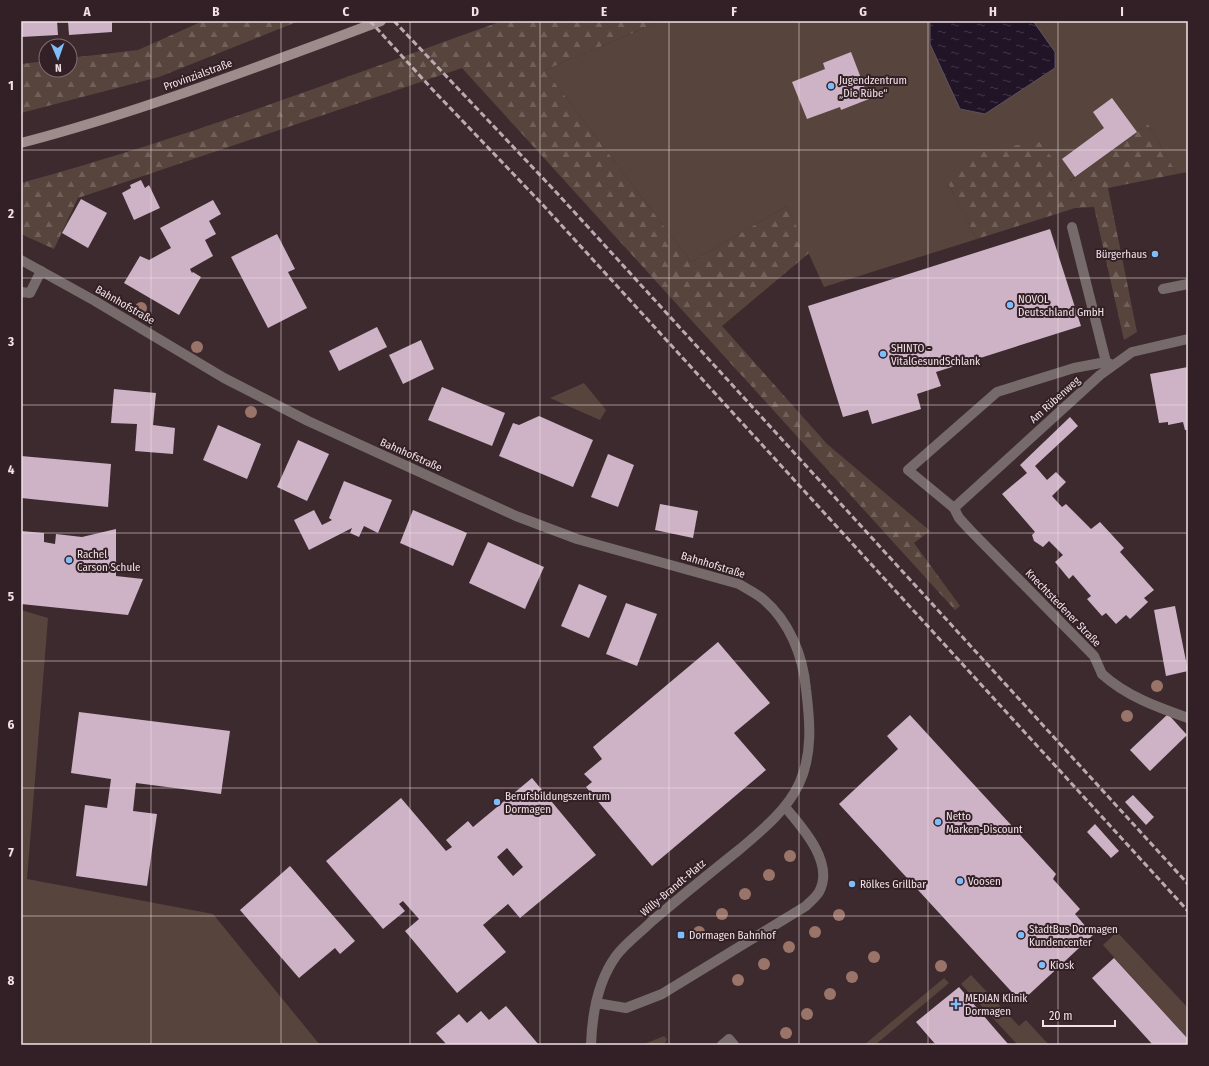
<svg xmlns="http://www.w3.org/2000/svg" width="1209" height="1066" viewBox="0 0 1209 1066" font-family="'Fira Sans Condensed',sans-serif">
	<defs>
		<pattern id="forest-firs" width="22" height="20" patternUnits="userSpaceOnUse"><rect width="22" height="20" fill="#57453d"/><path d="M5 1l3.5 6h-7zM16 11l3.5 6h-7z" fill="#6f6059"/></pattern>
		<pattern id="water-ripples" width="26" height="14" patternUnits="userSpaceOnUse"><rect width="26" height="14" fill="#211427"/><path d="M2 4q2-2 4 0t4 0M15 11q2-2 4 0t4 0" fill="none" stroke="#423646"/></pattern>
	</defs>
	<rect width="100%" height="100%" fill="#3d2a2f"/>
	<g fill="#57453d">
		<path d="M661,21H1188V172L1177,174L1148,124L1069,181L1040,142L948,183L977,239L824,287L787,206L691,262L545,70Z"/>
		<path d="M584,383L606,410L600,420L550,398Z"/>
		<path d="M21,610L48,618L27,879L213,914L320,1045H21Z"/>
		<path d="M1117,932L1188,1008V1039L1103,945Z"/>
		<path d="M971,975L1019,1026L1026,1020L1049,1045H1018L961,984Z"/>
		<path d="M944,978L949,983L875,1045H864Z"/>
		<path d="M664,1036L667,1039L664,1045H642Z"/>
	</g>
	<g fill="url(#forest-firs)">
		<path d="M203,21H299L159,77L21,113V64L46,61V70H70V58L138,50Z"/>
		<path d="M502,21H661L545,70L691,262L787,206L809,253L722,326L827,444L930,531L914,543L960,606L955,610L462,68L78,198L54,249L21,234V183C184,139 343,78 502,21Z"/>
		<path d="M1148,124L1177,174L1108,188L1137,332L1124,340L1094,207L1075,208L977,239L948,183L981,150L1040,142L1070,181Z"/>
	</g>
	<path fill="url(#water-ripples)" stroke="#5f5260" d="M930,21H1033L1055,52V68L985,114L960,109L930,44Z"/>
	<g fill="#ceb2c5" fill-rule="evenodd">
		<path d="M21,21H57L58,35L21,37Z"/>
		<path d="M68,21H112V32L69,35Z"/>
		<path d="M851,52L869,99L841,110L840,107L807,119L792,82L825,69L823,63Z"/>
		<path d="M1112,98L1137,132L1075,177L1062,159L1104,128L1093,112Z"/>
		<path d="M141,180L145,188L149,185L160,208L134,220L122,193L131,188L130,185Z"/>
		<path d="M81,199L107,213L88,248L62,233Z"/>
		<path d="M213,200L221,214L209,221L216,234L205,240L213,256L190,269L192,273L193,272L201,277L179,315L124,283L140,256L149,260L171,248L160,228Z"/>
		<path d="M1050,229L1081,326L936,372L941,386L917,394L921,409L872,424L868,410L843,417L808,306Z"/>
		<path d="M277,234L295,269L288,272L307,308L268,328L231,257Z"/>
		<path d="M377,327L387,347L339,371L329,351Z"/>
		<path d="M421,340L434,369L403,384L389,355Z"/>
		<path d="M1188,367V430H1185L1183,422L1168,425V422L1159,423L1150,374Z"/>
		<path d="M442,387L505,413L492,446L428,420Z"/>
		<path d="M114,389L156,393L153,425L175,428L173,454L135,451L137,424L111,423Z"/>
		<path d="M539,416L593,440L573,487L499,456L513,423L519,425Z"/>
		<path d="M1070,417L1078,426L1035,466L1047,480L1056,472L1066,482L1052,496L1062,507L1066,504L1091,529L1100,522L1124,548L1120,552L1154,590L1144,598L1148,602L1130,619L1126,615L1116,624L1106,613L1102,616L1087,599L1091,596L1073,575L1069,579L1055,562L1063,555L1049,541L1043,547L1034,541L1032,535L1035,532L1002,494L1027,473L1020,465Z"/>
		<path d="M218,425L261,444L247,479L203,460Z"/>
		<path d="M298,440L329,454L307,501L277,487Z"/>
		<path d="M608,454L634,465L618,507L591,497Z"/>
		<path d="M21,456L111,464L108,507L21,498Z"/>
		<path d="M344,481L392,500L378,533L364,526L359,537L350,533L352,528L309,550L294,520L314,510L322,525L332,520L329,518Z"/>
		<path d="M660,504L698,511L693,538L655,530Z"/>
		<path d="M413,510L467,533L453,566L400,543Z"/>
		<path d="M116,529V576L143,579L128,615L21,604V531L44,533V542L55,544L56,534L82,537Z"/>
		<path d="M488,542L544,567L525,609L469,583Z"/>
		<path d="M579,584L607,596L589,638L561,626Z"/>
		<path d="M626,603L657,614L637,666L606,654Z"/>
		<path d="M1175,606L1188,671L1166,676L1154,610Z"/>
		<path d="M718,642L770,703L734,733L766,770L652,866L586,787L592,782L584,774L602,759L593,747Z"/>
		<path d="M79,712L230,731L221,794L136,783L133,811L157,814L147,886L76,876L85,805L107,808L111,779L71,773Z"/>
		<path d="M1168,714L1187,735L1150,771L1130,750Z"/>
		<path d="M910,715L1056,874L1053,879L1080,909L1075,914L1093,935L1021,1002L839,804L898,749L887,736Z"/>
		<path d="M532,778L596,855L520,918L508,904L483,925L506,952L457,993L405,931L419,919L403,901L399,904L405,911L383,929L326,861L401,798L446,851L452,847L446,840L468,821L473,827ZM507,848L523,867L513,876L497,857Z"/>
		<path d="M1133,795L1154,817L1146,825L1125,802Z"/>
		<path d="M1095,824L1119,851L1111,858L1087,832Z"/>
		<path d="M290,866L355,941L340,954L335,948L299,978L240,910Z"/>
		<path d="M1114,958L1188,1039V1045H1153L1092,978Z"/>
		<path d="M959,987L995,1029L1009,1045H936L916,1022Z"/>
		<path d="M506,1006L539,1045H447L436,1033L459,1014L467,1023L481,1011L489,1020Z"/>
	</g>
	<g fill="none" stroke-linecap="round" stroke-linejoin="round">
		<g stroke="#766b6a" stroke-width="10">
			<path d="M1072,227L1106,362"/>
			<path d="M1163,289L1188,284"/>
			<path d="M21,292L30,293L41,271"/>
			<path d="M954,508L908,470L997,392L1074,368L1106,362L1113,365"/>
			<path d="M1102,674C1126,696 1157,707 1188,718"/>
			<path d="M596,1003L626,1008L662,994L806,906C810,902 816,897 819,892C835,863 802,827 785,807"/>
		</g>
		<g stroke="#766b6a" stroke-width="10">
			<path d="M21,260L95,301L224,378L308,421L516,516L577,539L739,584C747,589 756,593 763,599C789,621 803,655 806,689C810,721 813,754 799,784C787,810 761,831 740,849C710,873 680,897 651,922C640,933 626,943 616,956C598,981 592,1014 591,1045"/>
			<path d="M1102,674L1094,656L970,530L959,518L954,508L1100,375L1132,352L1188,339"/>
			<path d="M722,1045L729,1039L734,1045"/>
		</g>
		<path stroke="#9d8c8b" stroke-width="10" d="M21,143C144,111 262,65 381,21"/>
		<g stroke="#bbabb0" stroke-width="3" stroke-dasharray="6 3" stroke-linecap="butt">
			<path d="M370,21L432,89L543,205L1188,911"/>
			<path d="M394,21L556,192L1188,884"/>
		</g>
	</g>
	<g fill="#9a7469">
		<circle cx="141" cy="308" r="6"/>
		<circle cx="197" cy="347" r="6"/>
		<circle cx="251" cy="412" r="6"/>
		<circle cx="1157" cy="686" r="6"/>
		<circle cx="1127" cy="716" r="6"/>
		<circle cx="790" cy="856" r="6"/>
		<circle cx="769" cy="875" r="6"/>
		<circle cx="745" cy="894" r="6"/>
		<circle cx="722" cy="914" r="6"/>
		<circle cx="839" cy="915" r="6"/>
		<circle cx="699" cy="932" r="6"/>
		<circle cx="815" cy="932" r="6"/>
		<circle cx="789" cy="947" r="6"/>
		<circle cx="874" cy="957" r="6"/>
		<circle cx="764" cy="964" r="6"/>
		<circle cx="941" cy="966" r="6"/>
		<circle cx="852" cy="977" r="6"/>
		<circle cx="738" cy="980" r="6"/>
		<circle cx="830" cy="994" r="6"/>
		<circle cx="807" cy="1014" r="6"/>
		<circle cx="786" cy="1033" r="6"/>
	</g>
	<path fill="none" stroke="#f0e2e6" stroke-width="1" stroke-opacity="0.55" d="M151,21V1045M281,21V1045M410,21V1045M540,21V1045M669,21V1045M799,21V1045M928,21V1045M1058,21V1045M21,150H1188M21,278H1188M21,405H1188M21,533H1188M21,661H1188M21,788H1188M21,916H1188"/>
	<g fill="#7fbdfa" stroke="#332026" stroke-width="1.5">
		<circle cx="831" cy="86" r="4"/>
		<circle cx="1155" cy="254" r="4"/>
		<circle cx="1010" cy="305" r="4"/>
		<circle cx="883" cy="354" r="4"/>
		<circle cx="69" cy="560" r="4"/>
		<circle cx="497" cy="802" r="4"/>
		<circle cx="938" cy="822" r="4"/>
		<circle cx="960" cy="881" r="4"/>
		<circle cx="852" cy="884" r="4"/>
		<rect x="677" y="931" width="8" height="8" rx="2"/>
		<circle cx="1021" cy="935" r="4"/>
		<circle cx="1042" cy="965" r="4"/>
		<path d="M954 998h4v4h4v4h-4v4h-4v-4h-4v-4h4z"/>
	</g>
	<g text-anchor="middle" dominant-baseline="central" stroke-width="4" stroke-linejoin="round" paint-order="stroke">
		<g font-size="11" fill="#f0e2e6" stroke="#332026">
			<text transform="translate(198 75) rotate(-20)">Provinzialstraße</text>
			<text transform="translate(125 305) rotate(30)">Bahnhofstraße</text>
			<text transform="translate(1055 400) rotate(-42)">Am Rübenweg</text>
			<text transform="translate(411 455) rotate(24)">Bahnhofstraße</text>
			<text transform="translate(713 565) rotate(17)">Bahnhofstraße</text>
			<text transform="translate(1063 608) rotate(46)">Knechtstedener Straße</text>
			<text transform="translate(673 888) rotate(-40)">Willy-Brandt-Platz</text>
		</g>
		<g font-size="11" fill="#f0e2e6" stroke="#332026" text-anchor="start">
			<text x="839" y="80">Jugendzentrum<tspan x="839" dy="13">„Die Rübe“</tspan></text>
			<text x="1147" y="254" text-anchor="end">Bürgerhaus</text>
			<text x="1018" y="299">NOVOL<tspan x="1018" dy="13">Deutschland GmbH</tspan></text>
			<text x="891" y="348">SHINTO -<tspan x="891" dy="13">VitalGesundSchlank</tspan></text>
			<text x="77" y="554">Rachel<tspan x="77" dy="13">Carson Schule</tspan></text>
			<text x="505" y="796">Berufsbildungszentrum<tspan x="505" dy="13">Dormagen</tspan></text>
			<text x="946" y="816">Netto<tspan x="946" dy="13">Marken-Discount</tspan></text>
			<text x="968" y="881">Voosen</text>
			<text x="860" y="884">Rölkes Grillbar</text>
			<text x="1029" y="929">StadtBus Dormagen<tspan x="1029" dy="13">Kundencenter</tspan></text>
			<text x="689" y="935">Dormagen Bahnhof</text>
			<text x="1050" y="965">Kiosk</text>
			<text x="965" y="998">MEDIAN Klinik<tspan x="965" dy="13">Dormagen</tspan></text>
		</g>
	</g>
	<rect width="1209" height="1066" fill="none" stroke="#332026" stroke-width="44"/>
	<g transform="translate(58 58) rotate(178)"><circle r="19" fill="#332026" stroke="#7f6e73"/>
	<path d="M0-3L7 15L0 10L-7 15Z" fill="#7fbdfa"/>
	<text y="-6" font-size="11" font-weight="bold" text-anchor="middle" fill="#f0e2e6">N</text>
	</g>
	<path d="M1043 1020v6h72v-6" fill="none" stroke="#f0e2e6" stroke-width="2"/>
	<text x="1049" y="1020" font-size="12" fill="#f0e2e6" stroke="#332026" stroke-width="3" paint-order="stroke">20 m</text>
	<rect x="22" y="22" width="1165" height="1022" fill="none" stroke="#f0e2e6" stroke-width="1.5"/>
	<g font-size="13" text-anchor="middle" font-weight="bold" fill="#f0e2e6">
		<text x="87" y="16">A</text>
		<text x="216" y="16">B</text>
		<text x="346" y="16">C</text>
		<text x="475" y="16">D</text>
		<text x="604" y="16">E</text>
		<text x="734" y="16">F</text>
		<text x="863" y="16">G</text>
		<text x="993" y="16">H</text>
		<text x="1122" y="16">I</text>
		<text x="11" y="90">1</text>
		<text x="11" y="218">2</text>
		<text x="11" y="346">3</text>
		<text x="11" y="474">4</text>
		<text x="11" y="601">5</text>
		<text x="11" y="729">6</text>
		<text x="11" y="857">7</text>
		<text x="11" y="985">8</text>
	</g>
</svg>
